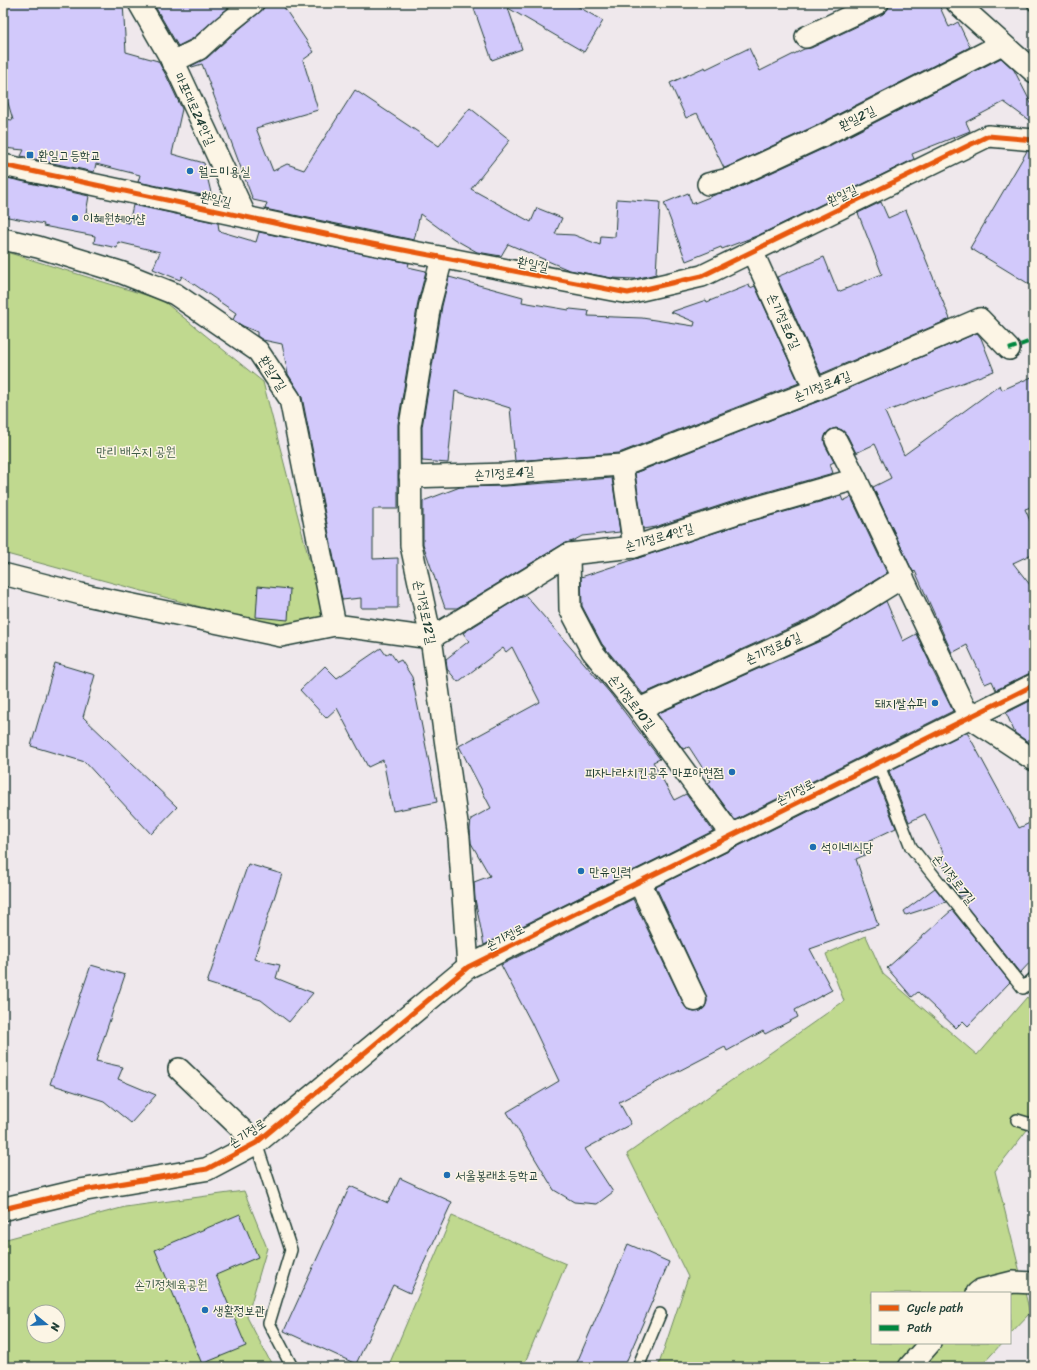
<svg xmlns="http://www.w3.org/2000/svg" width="1037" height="1370" viewBox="0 0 1037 1370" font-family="Sriracha,'Poor Story',sans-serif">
	<rect width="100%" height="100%" fill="#efe8ec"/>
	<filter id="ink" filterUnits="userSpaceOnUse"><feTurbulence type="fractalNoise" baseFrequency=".025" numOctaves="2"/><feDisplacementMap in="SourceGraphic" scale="8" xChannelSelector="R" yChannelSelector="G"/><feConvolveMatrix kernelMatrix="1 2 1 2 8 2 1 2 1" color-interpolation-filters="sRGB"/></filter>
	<g filter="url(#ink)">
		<g fill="#c0d98f" stroke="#708b62" fill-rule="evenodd">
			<path d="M3,251L162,300L263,382L324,617L281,629L3,553Z"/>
			<path d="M866,936L883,974L977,1055L1027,997L1034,1005V1121L995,1171L1030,1313L1010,1334V1293H872V1343H1002L980,1367H658L688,1277L627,1154L844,1001L826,954Z"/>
			<path d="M244,1191L267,1248L247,1317L273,1367H3V1240L125,1207ZM34,1312H58V1336H34Z"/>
			<path d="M452,1216L566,1264L523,1367H388Z"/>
		</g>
		<g fill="#d2c9fb" stroke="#1f3d34">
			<path d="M3,3H123L126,52L158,61L167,77L182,109L172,154L204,163L212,197L138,182L140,175L96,164L94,172L21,156L24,150L3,148V119L13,120L3,86Z"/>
			<path d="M153,3H234L192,39L178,46Z"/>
			<path d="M265,3H281L314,52L303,60L318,110L256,128L273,171L287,164L304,170L355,90L439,146L470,108L510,140L471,189L531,222L537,208L562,218L555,234L574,235L600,245L601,236L615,237L617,199L660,202L656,274L635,279L612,278L569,270L508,244L501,256L477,252L454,239L420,214L414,240L265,209L267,203L253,200L202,64L192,67L191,66L207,58L231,36L260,12L264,8Z"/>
			<path d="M472,3H572L603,21L584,52L508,8L522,49L492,60Z"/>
			<path d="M890,3H938L949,27L958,22L970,47L819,124L725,168H724L697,113L686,118L670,83L705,67L706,69L749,48L760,71L804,49L811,48L883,14L888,9Z"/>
			<path d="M1001,58L1014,70L1034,109V124L1004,102L966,122L970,131L912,154L914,159L759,235L722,249L721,247L686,261L664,203L688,193L692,204L717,194L734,190L829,146Z"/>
			<path d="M1027,151L1034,152V287L970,248Z"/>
			<path d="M7,178L89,196L86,213L129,223L133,205L218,223L219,231L256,242L259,232L409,263L408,267L426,271L418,302L398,424V509H373V559L398,558V608H361V598L342,600L302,397L288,374L282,344L263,340L257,336V332L243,326L233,320L236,313L182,276L180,280L153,269L160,252L118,242L117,248L94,243L95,236L43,226L44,224L3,216V185Z"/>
			<path d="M881,202L888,218L906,210L950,319L821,374L777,277L824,257L838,292L882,274L858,213Z"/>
			<path d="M449,277L523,297L522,302L569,310L570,309L589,311L588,316L642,318L694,326L695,322L671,312L706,300L707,302L749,285L750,288L755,286L799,383L619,453L515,461L510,408L455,391L448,463L422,461V427L442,306Z"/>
			<path d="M977,333L981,338L994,371L885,412L904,455L1000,385L1002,390L1034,376V506L1025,509L1034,530V553L1013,563L1034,590V673L1028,674L996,690L992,681L985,684L967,645L952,653L915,571L914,572L912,570L873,487L891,478L875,444L856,453L847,435L842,430L836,428L830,430L826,434L824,439L825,445L834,462L830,464L833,473L731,502L655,527L643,529L635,473L819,401Z"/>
			<path d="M612,478L620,532L582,536L573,541L563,544L457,608H445L423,544V501L460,487L506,486Z"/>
			<path d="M841,496L843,501L851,497L887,573L816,616L643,694L602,644L582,606L581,577L738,525Z"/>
			<path d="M258,586L290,589L288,620L256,617Z"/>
			<path d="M526,596L610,693L660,759L653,762L674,800L686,794L713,831L484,945L475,899L474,882L490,876L471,843L470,829L471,819L491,808L459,746L540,702L512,647L506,652L503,648L458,682L447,669L446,659L469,641L463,633L519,598Z"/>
			<path d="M886,601L903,641L916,634L930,663H929L953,711L735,820L708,783L711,781L689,747L683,749L657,714L827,638Z"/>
			<path d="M381,648L386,655L390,652L397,662L401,660L412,677L437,802L393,811L383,760L368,767L337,708L326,718L300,690L325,666L337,678Z"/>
			<path d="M55,663L95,675L83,717L177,807L151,834L85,762L31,746Z"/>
			<path d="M1034,699V746L1015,733L1006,713Z"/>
			<path d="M965,733L968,734L1019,828L1034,821V958L1020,973L962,901L971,893L960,897L946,880L952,876L937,861L944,854L925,814L909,822L889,771Z"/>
			<path d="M876,778L896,828L860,845L865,855L856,859L878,925L810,949L832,990L795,1010L798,1017L765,1034L763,1031L727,1051L725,1047L619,1102L631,1124L585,1149L613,1192L597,1204L574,1202L554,1190L507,1112L559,1081L531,1022L501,965L633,899L684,1005L688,1010L694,1012L701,1011L705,1007L707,1001L706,995L656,887Z"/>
			<path d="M248,864L282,874L254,959L280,965L276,978L313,993L289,1022L261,1000L207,983Z"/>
			<path d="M935,888L946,902L906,915L904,911Z"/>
			<path d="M952,910L1010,982L968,1026L963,1021L956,1028L918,992L912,997L887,968Z"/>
			<path d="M91,965L125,975L96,1061L123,1067L118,1079L156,1095L131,1123L104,1101L50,1084Z"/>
			<path d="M400,1178L452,1202L410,1293L393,1285L356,1364L284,1331L350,1186L388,1203Z"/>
			<path d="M240,1214L258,1257L216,1275L246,1346L202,1364L155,1250Z"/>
			<path d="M628,1244L669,1262L624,1367H575Z"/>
		</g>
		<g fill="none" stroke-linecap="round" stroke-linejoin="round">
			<defs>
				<g id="lane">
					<path d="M1033,3L1034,5"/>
					<path d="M878,763L911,847L1023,988L1034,978"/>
					<path d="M1017,1120L1034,1125"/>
					<path d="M256,1143L291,1250L269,1323L292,1367"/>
					<path d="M638,1367L660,1314"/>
				</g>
				<g id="street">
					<path d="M139,3L178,71L246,217"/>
					<path d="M957,3L1034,72"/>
					<path d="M806,37L878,3"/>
					<path d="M172,62L199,49L223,27L253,3"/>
					<path d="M3,165L372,244L628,293L702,276L988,136L1034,140"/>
					<path d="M708,184L729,179L824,135L1002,44"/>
					<path d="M3,239L38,247L120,272L175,294L258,351L290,399L335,625L431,638"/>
					<path d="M752,251L815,390"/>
					<path d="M442,258L430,304L410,426L411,545L431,638L459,838L468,967"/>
					<path d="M836,440L856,479L969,717L1034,760"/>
					<path d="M622,465L634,547"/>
					<path d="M410,477L505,474L559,469L622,465L815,390L980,319L1009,349"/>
					<path d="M569,554L570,609L592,651L639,709L732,836"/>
					<path d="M3,574L81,594L281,636L335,625"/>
					<path d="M431,638L569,554L634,547L734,514L856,479"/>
					<path d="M639,709L822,627L903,577"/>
					<path d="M179,1069L256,1143"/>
					<path d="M977,1293L981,1290L1013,1282L1034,1283"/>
					<path d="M909,1367L930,1343"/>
				</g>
				<g id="secondary">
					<path d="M639,881L695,1000"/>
					<path d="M3,1209L83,1190L207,1169L256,1143L468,967L1034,685"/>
				</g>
			</defs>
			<use href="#lane" stroke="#1f3d34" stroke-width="14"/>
			<use href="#street" stroke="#1f3d34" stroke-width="24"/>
			<use href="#secondary" stroke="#1f3d34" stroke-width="25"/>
			<use href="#lane" stroke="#fcf5e5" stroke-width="11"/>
			<use href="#street" stroke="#fcf5e5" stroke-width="21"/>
			<use href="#secondary" stroke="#fcf5e5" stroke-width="22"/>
			<path stroke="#00873e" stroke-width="4" stroke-dasharray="8 4" stroke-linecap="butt" d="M1009,349L1034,340"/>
			<defs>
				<g id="cycleway">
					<path d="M3,165L372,244L628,293L702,276L988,136L1034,140"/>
					<path d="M3,1209L83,1190L207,1169L256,1143L468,967L1034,685"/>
				</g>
			</defs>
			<use href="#cycleway" stroke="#fcf5e5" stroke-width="8"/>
			<use href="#cycleway" stroke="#e8590c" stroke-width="5"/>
		</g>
	</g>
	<g fill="#1f6fb2" stroke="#fcf5e5" stroke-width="1.5">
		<rect x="26" y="151" width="8" height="8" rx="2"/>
		<circle cx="190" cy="171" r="4"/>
		<circle cx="75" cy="218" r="4"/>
		<circle cx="935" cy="703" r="4"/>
		<circle cx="732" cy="772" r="4"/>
		<circle cx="813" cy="847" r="4"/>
		<circle cx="581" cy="871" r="4"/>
		<circle cx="447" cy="1175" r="4"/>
		<circle cx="205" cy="1310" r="4"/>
	</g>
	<g text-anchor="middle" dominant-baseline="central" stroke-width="3" stroke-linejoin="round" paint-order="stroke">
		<g font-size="13" fill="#1f3d34" stroke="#fcf5e5">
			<text transform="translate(195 109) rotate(65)">마포대로24안길</text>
			<text transform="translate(857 118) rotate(-27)">환일2길</text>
			<text transform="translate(842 195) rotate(-26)">환일길</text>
			<text transform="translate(216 199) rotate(12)">환일길</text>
			<text transform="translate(533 264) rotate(11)">환일길</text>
			<text transform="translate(784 321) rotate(65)">손기정로6길</text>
			<text transform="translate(273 373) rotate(57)">환일7길</text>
			<text transform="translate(822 386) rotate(-22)">손기정로4길</text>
			<text transform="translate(504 473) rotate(-4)">손기정로4길</text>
			<text transform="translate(659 537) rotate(-16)">손기정로4안길</text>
			<text transform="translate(425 612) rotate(78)">손기정로12길</text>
			<text transform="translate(773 648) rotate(-24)">손기정로6길</text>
			<text transform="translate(632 702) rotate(52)">손기정로10길</text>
			<text transform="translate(795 792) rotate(-27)">손기정로</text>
			<text transform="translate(954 879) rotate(52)">손기정로7길</text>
			<text transform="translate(505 937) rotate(-27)">손기정로</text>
			<text transform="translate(247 1133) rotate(-33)">손기정로</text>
		</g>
		<g font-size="13" fill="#1f3d34" stroke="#fcf5e5" text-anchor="start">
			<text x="38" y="155">환일고등학교</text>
			<text x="198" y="171">월드미용실</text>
			<text x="83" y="218">이혜원헤어샵</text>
			<text x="927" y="703" text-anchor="end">돼지쌀슈퍼</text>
			<text x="724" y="772" text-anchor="end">피자나라치킨공주 마포아현점</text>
			<text x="821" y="847">석이네식당</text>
			<text x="589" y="871">만유인력</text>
			<text x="455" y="1175">서울봉래초등학교</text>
			<text x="213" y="1310">생활정보관</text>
		</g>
		<g font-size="13" fill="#3f5c46" stroke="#fcf5e5">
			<text x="136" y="451">만리 배수지 공원</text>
			<text x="171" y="1284">손기정체육공원</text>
		</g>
	</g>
	<rect width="1037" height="1370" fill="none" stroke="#fcf5e5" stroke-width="16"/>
	<rect x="8" y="8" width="1021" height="1354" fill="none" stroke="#1f3d34" stroke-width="1.5" filter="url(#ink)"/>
	<rect x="871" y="1292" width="140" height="52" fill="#fcf5e5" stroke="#a4ab9e"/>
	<rect x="879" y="1305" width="20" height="6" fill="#e8590c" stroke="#a4ab9e"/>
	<text x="907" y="1312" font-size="12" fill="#1f3d34">Cycle path</text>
	<rect x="879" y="1325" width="20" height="6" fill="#00873e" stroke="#a4ab9e"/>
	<text x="907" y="1332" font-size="12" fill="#1f3d34">Path</text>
	<g transform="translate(46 1324) rotate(108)"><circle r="19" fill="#fcf5e5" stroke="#a4ab9e"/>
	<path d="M0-3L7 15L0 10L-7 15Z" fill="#1f6fb2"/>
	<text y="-6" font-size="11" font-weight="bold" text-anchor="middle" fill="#1f3d34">N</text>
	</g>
</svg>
